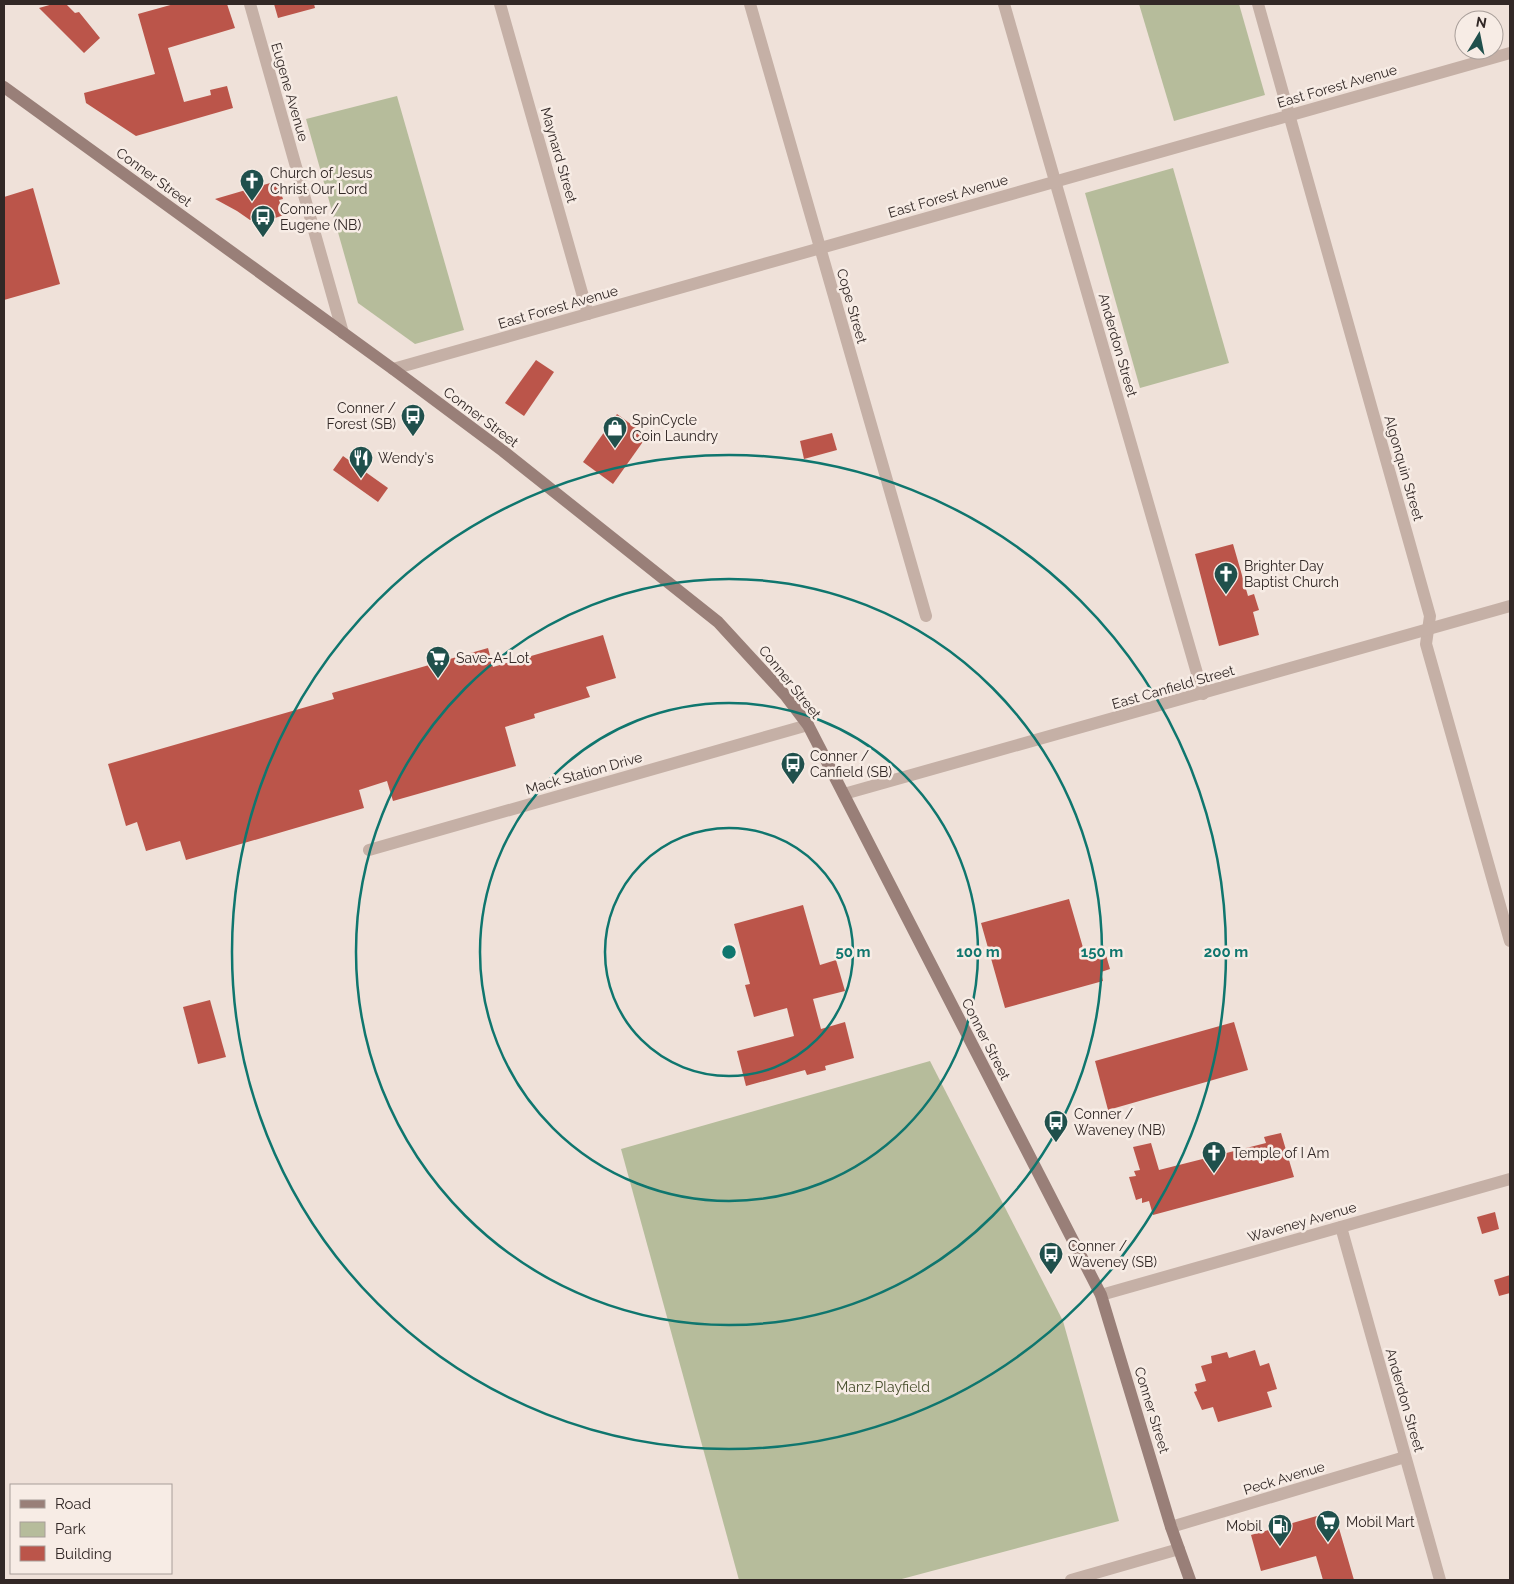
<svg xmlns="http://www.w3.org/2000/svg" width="1514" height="1584" viewBox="0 0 1514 1584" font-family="Raleway,sans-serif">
	<rect width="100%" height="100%" fill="#efe1d9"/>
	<g fill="#b6bc9b">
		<path d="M1139,4H1239L1265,95L1174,121Z"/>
		<path d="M397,96L464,330L415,344L358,303L306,119Z"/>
		<path d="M1173,168L1229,363L1140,388L1085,193Z"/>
		<path d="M930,1061L1063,1321L1119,1521L898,1580H739L621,1149Z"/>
	</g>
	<g fill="#bb554a">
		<path d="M53,4H66L75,13L79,12L100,38L84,53L39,8Z"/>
		<path d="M174,4H227L235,28L168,48L184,102L211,95L210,90L227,86L233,108L136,136L86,103L84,93L155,74L138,14Z"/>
		<path d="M274,4H314L315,8L278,18Z"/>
		<path d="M277,181L283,199L279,200L284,215L266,221L264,216L250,220L237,211L215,199Z"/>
		<path d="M33,188L60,284L4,300V197Z"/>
		<path d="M536,360L554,372L524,416L505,403Z"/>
		<path d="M617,414L647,436L613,484L583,462Z"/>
		<path d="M832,433L837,450L804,459L800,441Z"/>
		<path d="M343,456L388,488L378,502L333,470Z"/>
		<path d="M1233,544L1248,596L1254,594L1259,610L1253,612L1259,635L1219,646L1195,554Z"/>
		<path d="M603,635L616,678L586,687L590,697L534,714L535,718L505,727L516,766L393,801L387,781L359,790L364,808L186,860L180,841L146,851L137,822L126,826L108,764L334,699L332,693L488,648L493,667Z"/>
		<path d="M1069,899L1084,951L1103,945L1110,969L1101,972L1103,981L1005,1008L981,923Z"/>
		<path d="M803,905L820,965L836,960L845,991L813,999L821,1029L845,1022L854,1058L825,1066L826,1070L807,1075L805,1070L746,1086L737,1051L794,1036L787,1008L754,1017L745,985L750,984L734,924Z"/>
		<path d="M210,1000L226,1057L198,1064L183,1007Z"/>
		<path d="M1234,1022L1248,1070L1108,1110L1095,1061Z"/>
		<path d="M1281,1133L1294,1177L1153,1215L1149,1201L1142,1203V1198L1136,1200L1129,1177L1136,1176L1134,1171L1140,1170L1133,1147L1151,1143L1159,1170L1266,1143L1264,1137Z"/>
		<path d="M1495,1212L1499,1229L1482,1234L1477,1217Z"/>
		<path d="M1510,1275V1293L1499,1296L1494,1280Z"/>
		<path d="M1255,1350L1260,1366L1269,1363L1277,1389L1267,1392L1272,1407L1218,1422L1213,1407L1202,1410L1194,1392L1197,1391L1195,1384L1206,1381L1201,1366L1212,1363L1211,1356L1227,1352L1229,1358Z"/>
		<path d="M1334,1511L1354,1580H1323L1316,1556L1261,1571L1251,1535Z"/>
	</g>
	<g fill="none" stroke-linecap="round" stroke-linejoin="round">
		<g stroke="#c5b0a6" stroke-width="12">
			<path d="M250,4L343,333"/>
			<path d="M500,4L588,314"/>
			<path d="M750,4L926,616"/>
			<path d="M1004,4L1203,694"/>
			<path d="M1258,4L1430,616L1426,644L1510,941"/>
			<path d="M393,369L1510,53"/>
			<path d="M844,794L1510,606"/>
			<path d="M369,850L808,725"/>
			<path d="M1341,1227L1440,1580"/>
			<path d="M1101,1295L1510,1179"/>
			<path d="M1171,1527L1405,1457"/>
			<path d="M1071,1580L1179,1549"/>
		</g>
		<path stroke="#997f78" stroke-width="12" d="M4,87L393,369L503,451L718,622L786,696L808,725L1101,1295L1171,1527L1190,1580"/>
	</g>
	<g fill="none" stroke="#0f766e" stroke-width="2.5">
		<circle cx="729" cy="952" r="124"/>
		<circle cx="729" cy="952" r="249"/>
		<circle cx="729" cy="952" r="373"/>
		<circle cx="729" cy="952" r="497"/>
	</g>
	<defs>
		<symbol id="church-pin" viewBox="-11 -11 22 30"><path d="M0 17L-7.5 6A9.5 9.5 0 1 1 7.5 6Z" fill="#20504c" stroke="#f7ece5"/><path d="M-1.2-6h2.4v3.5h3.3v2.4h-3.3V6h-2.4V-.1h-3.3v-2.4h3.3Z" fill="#fff"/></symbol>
		<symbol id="bus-pin" viewBox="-11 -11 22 30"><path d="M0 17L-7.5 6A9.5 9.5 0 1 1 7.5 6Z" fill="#20504c" stroke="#f7ece5"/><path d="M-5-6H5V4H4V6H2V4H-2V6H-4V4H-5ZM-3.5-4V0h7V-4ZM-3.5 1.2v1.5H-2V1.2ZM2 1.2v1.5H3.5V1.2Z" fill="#fff"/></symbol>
		<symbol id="shop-pin" viewBox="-11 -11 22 30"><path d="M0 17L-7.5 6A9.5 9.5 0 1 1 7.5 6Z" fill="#20504c" stroke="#f7ece5"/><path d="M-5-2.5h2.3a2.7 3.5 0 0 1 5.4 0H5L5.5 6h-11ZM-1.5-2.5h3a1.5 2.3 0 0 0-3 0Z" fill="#fff"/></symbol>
		<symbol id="restaurant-pin" viewBox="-11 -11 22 30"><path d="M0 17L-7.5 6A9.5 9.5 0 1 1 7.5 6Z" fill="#20504c" stroke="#f7ece5"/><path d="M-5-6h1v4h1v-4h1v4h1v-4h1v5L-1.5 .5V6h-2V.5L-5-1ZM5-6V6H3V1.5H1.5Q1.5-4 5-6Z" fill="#fff"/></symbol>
		<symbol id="supermarket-pin" viewBox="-11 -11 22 30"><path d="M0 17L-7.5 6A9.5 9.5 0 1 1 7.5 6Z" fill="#20504c" stroke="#f7ece5"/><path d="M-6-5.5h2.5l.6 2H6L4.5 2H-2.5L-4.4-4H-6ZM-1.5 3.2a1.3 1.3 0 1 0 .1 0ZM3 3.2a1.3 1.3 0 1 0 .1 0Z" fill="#fff"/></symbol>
		<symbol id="fuel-pin" viewBox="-11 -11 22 30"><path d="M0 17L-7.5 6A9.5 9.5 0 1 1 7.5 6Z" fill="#20504c" stroke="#f7ece5"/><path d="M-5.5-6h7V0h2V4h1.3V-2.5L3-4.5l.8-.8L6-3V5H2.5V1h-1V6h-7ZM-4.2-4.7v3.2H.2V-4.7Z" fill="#fff"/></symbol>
	</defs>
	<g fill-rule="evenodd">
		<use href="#church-pin" x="238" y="167" width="28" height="38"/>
		<use href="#bus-pin" x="249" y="203" width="28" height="38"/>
		<use href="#bus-pin" x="399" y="402" width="28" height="38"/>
		<use href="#shop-pin" x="601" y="414" width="28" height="38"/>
		<use href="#restaurant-pin" x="347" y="444" width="28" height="38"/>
		<use href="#church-pin" x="1212" y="560" width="28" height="38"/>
		<use href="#supermarket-pin" x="424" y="644" width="28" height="38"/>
		<use href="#bus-pin" x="779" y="750" width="28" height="38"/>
		<use href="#bus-pin" x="1042" y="1108" width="28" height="38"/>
		<use href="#church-pin" x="1200" y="1139" width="28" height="38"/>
		<use href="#bus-pin" x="1037" y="1240" width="28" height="38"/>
		<use href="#supermarket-pin" x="1314" y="1508" width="28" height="38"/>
		<use href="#fuel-pin" x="1266" y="1512" width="28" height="38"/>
	</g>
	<g text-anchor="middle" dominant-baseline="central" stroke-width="5" stroke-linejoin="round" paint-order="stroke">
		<g font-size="14" fill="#322826" stroke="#f7ece5">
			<text transform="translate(1337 86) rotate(-16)">East Forest Avenue</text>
			<text transform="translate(290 92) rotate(74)">Eugene Avenue</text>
			<text transform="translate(559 155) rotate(74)">Maynard Street</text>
			<text transform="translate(154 177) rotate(36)">Conner Street</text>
			<text transform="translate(948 196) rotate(-16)">East Forest Avenue</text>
			<text transform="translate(852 306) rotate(74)">Cope Street</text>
			<text transform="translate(558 307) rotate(-16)">East Forest Avenue</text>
			<text transform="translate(1118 345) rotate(74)">Anderdon Street</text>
			<text transform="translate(481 417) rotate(37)">Conner Street</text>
			<text transform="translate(1404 468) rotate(74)">Algonquin Street</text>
			<text transform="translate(790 682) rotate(51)">Conner Street</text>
			<text transform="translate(1173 687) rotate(-16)">East Canfield Street</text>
			<text transform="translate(584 773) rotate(-16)">Mack Station Drive</text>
			<text transform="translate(986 1039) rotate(63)">Conner Street</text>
			<text transform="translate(1302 1222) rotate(-16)">Waveney Avenue</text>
			<text transform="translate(1405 1400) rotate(74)">Anderdon Street</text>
			<text transform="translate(1152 1410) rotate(73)">Conner Street</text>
			<text transform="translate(1284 1478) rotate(-17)">Peck Avenue</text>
		</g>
		<g font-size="14" fill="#322826" stroke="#f7ece5" text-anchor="start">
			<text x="270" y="173">Church of Jesus<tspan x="270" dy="16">Christ Our Lord</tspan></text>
			<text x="280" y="209">Conner /<tspan x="280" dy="16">Eugene (NB)</tspan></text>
			<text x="396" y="408" text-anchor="end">Conner /<tspan x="396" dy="16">Forest (SB)</tspan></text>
			<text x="632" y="420">SpinCycle<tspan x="632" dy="16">Coin Laundry</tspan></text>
			<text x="378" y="458">Wendy's</text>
			<text x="1244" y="566">Brighter Day<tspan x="1244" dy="16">Baptist Church</tspan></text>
			<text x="456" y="658">Save-A-Lot</text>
			<text x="810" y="756">Conner /<tspan x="810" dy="16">Canfield (SB)</tspan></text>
			<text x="1074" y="1114">Conner /<tspan x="1074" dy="16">Waveney (NB)</tspan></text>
			<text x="1232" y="1153">Temple of I Am</text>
			<text x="1068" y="1246">Conner /<tspan x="1068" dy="16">Waveney (SB)</tspan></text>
			<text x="1346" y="1522">Mobil Mart</text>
			<text x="1262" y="1526" text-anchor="end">Mobil</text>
		</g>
		<g font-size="14" fill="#474e2c" stroke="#f7ece5">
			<text x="883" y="1387">Manz Playfield</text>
		</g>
	</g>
	<circle cx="729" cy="952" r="8" fill="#0f766e" stroke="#f7ece5" stroke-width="2.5"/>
	<g font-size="15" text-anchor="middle" font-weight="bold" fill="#0f766e" stroke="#f7ece5" stroke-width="5" stroke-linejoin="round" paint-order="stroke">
		<text x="853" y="957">50 m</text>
		<text x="978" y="957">100 m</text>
		<text x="1102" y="957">150 m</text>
		<text x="1226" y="957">200 m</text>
	</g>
	<rect width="1514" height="1584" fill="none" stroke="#322826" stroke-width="10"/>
	<rect x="10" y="1484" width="162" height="90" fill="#f7ece5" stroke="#a89e99"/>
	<rect x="20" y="1500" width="25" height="8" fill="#997f78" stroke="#a89e99"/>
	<text x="55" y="1509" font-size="15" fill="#322826">Road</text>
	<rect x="20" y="1522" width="25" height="15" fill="#b6bc9b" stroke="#a89e99"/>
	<text x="55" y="1534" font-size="15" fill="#322826">Park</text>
	<rect x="20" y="1546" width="25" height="15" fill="#bb554a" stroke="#a89e99"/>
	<text x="55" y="1559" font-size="15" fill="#322826">Building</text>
	<g transform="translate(1479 35) rotate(10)"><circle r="24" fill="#f7ece5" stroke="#a89e99"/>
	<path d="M0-4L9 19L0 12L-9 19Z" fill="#20504c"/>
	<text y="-8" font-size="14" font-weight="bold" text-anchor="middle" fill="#322826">N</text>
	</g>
</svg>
